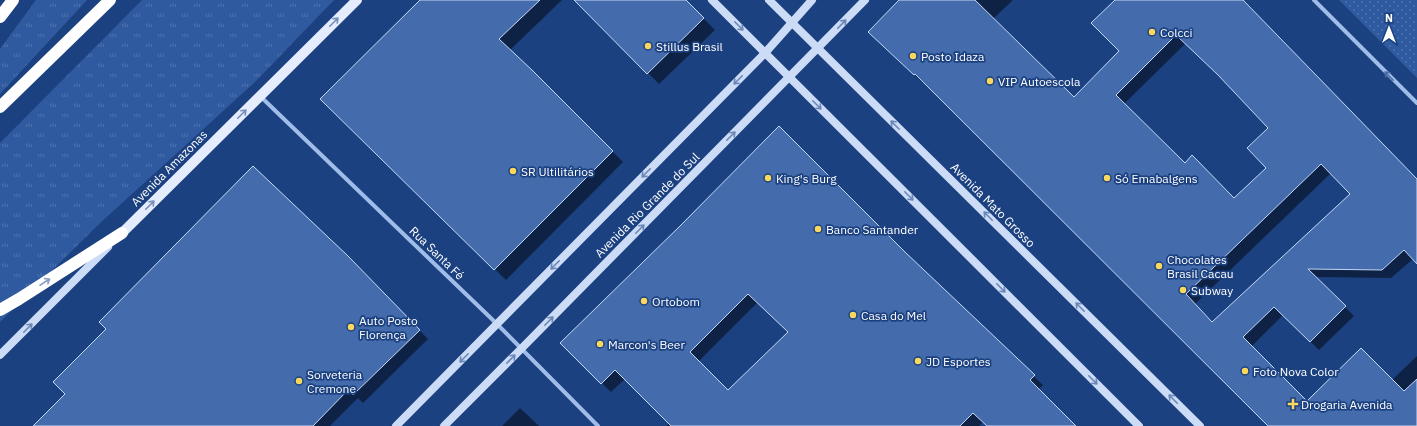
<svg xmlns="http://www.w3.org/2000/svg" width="1417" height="426" viewBox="0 0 1417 426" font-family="'IBM Plex Sans',sans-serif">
	<defs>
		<pattern id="grass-tufts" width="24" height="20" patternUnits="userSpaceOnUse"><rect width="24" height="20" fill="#2f5aa0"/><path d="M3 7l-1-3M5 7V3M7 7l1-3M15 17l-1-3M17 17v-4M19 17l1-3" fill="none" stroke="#4e73ae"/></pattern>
		<pattern id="park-dots" width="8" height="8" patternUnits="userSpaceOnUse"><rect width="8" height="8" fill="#2f5aa0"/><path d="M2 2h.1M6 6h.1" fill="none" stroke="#4e73ae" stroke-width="1.8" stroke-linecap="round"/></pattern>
	</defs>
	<rect width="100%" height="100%" fill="#1c4181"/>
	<g fill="url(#grass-tufts)">
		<path d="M36,0H87L0,94V49Z"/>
		<path d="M142,0H334L255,82L99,224L0,322V143Z"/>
	</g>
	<path fill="url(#park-dots)" d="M1339,0H1417V78Z"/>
	<g fill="#0007" fill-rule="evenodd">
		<path d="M422,0H562L510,50L532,71L623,162L506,280L322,99Z"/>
		<path d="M576,0H685L715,30L659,84Z"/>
		<path d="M901,0H1013L993,19L1074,98L1120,51L1116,0H1241L1417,180V262L1413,259L1391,278L1315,277L1354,316L1319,350L1283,315L1251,347L1307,403L1392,380L1417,356V426H1270L925,82L923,83L878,41ZM1186,43L1222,78L1270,128L1267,168L1234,199L1185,164L1124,104ZM1331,173L1351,194L1213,323L1195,304Z"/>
		<path d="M680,227L906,254L1043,385L1038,390L1075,426H988L983,422L979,426H667L669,423L625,379L611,392L561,343ZM758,302L789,332L728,391L698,362Z"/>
		<path d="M347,257L428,339L363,403L358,398L330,426H35Z"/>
		<path d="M520,408L539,426H502Z"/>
	</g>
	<g fill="#446bab" stroke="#c5d8f7" fill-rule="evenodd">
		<path d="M420,0H540L499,39L533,71L613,151L494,270L320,99Z"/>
		<path d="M574,0H686L704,18L647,74Z"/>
		<path d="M899,0H975L1074,97L1119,51L1091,23L1115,0H1243L1417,179V264L1404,250L1382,270L1308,269L1346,306L1310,342L1274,307L1243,337L1307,401L1361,348L1404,391L1417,379V426H1268L915,74L914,75L868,32ZM1176,35L1218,75L1268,128L1247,148L1266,168L1234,198L1192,155L1185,163L1116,95ZM1321,164L1350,194L1212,322L1186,294Z"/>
		<path d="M779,126L906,253L1035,375L1030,380L1076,426H987L973,413L960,426H671L615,370L601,384L560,343L680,226ZM748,294L788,332L728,390L690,352Z"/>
		<path d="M253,166L348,256L420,330L353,395L348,390L313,426H33L65,394L53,382L106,329L99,322Z"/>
	</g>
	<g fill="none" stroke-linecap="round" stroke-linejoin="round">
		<g stroke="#a0bdea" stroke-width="4">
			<path d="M1314,0L1417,103"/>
			<path d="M260,96L497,324L598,426"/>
		</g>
		<g stroke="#ccdcf7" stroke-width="8">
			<path d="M712,0L1139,426"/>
			<path d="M769,0L1200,426"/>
			<path d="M0,355L108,247"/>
			<path d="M396,426L765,53L812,0"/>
			<path d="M444,426L521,349L865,0"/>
		</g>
		<path stroke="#e4ecfe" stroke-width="10" d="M122,233L357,0"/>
		<g stroke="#fff" stroke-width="12">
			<path d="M0,17L13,0"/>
			<path d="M0,107L110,0"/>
			<path d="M0,310L19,299L122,233"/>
		</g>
	</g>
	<defs><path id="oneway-shaft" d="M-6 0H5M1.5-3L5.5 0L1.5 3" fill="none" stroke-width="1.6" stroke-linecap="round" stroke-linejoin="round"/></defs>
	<g stroke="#768eb9">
		<use href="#oneway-shaft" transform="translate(334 22) rotate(-45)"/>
		<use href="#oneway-shaft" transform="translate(242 114) rotate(-45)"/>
		<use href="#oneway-shaft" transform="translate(150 205) rotate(-45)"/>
	</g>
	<g stroke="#6b87b6">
		<use href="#oneway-shaft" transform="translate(842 24) rotate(-46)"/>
		<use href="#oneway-shaft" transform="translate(739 26) rotate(45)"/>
		<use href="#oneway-shaft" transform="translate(738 80) rotate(135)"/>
		<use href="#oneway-shaft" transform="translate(817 105) rotate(45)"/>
		<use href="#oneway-shaft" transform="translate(895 125) rotate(-135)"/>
		<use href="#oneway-shaft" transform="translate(731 136) rotate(-45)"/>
		<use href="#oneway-shaft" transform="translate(646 173) rotate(135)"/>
		<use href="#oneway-shaft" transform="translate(909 196) rotate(45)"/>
		<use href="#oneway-shaft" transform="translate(988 216) rotate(-135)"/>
		<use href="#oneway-shaft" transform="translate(640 229) rotate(-45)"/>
		<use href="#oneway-shaft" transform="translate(555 265) rotate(135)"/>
		<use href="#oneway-shaft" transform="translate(1001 288) rotate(45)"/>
		<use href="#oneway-shaft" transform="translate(1080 307) rotate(-135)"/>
		<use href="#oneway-shaft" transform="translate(549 321) rotate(-45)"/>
		<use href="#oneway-shaft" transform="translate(28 328) rotate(-45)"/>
		<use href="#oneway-shaft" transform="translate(464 358) rotate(135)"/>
		<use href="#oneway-shaft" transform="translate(511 359) rotate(-45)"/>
		<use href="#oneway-shaft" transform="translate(1093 380) rotate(45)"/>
		<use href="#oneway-shaft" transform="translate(1173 399) rotate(-135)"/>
	</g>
	<use stroke="#4a6ca6" href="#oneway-shaft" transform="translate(1389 76) rotate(-135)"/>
	<use stroke="#8ea0c0" href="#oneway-shaft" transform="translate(45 282) rotate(-33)"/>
	<g fill="#fad85e" stroke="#1c4181" stroke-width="1.5">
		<circle cx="1152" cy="32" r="4"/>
		<circle cx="648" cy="46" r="4"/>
		<circle cx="913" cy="56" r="4"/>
		<circle cx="990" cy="81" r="4"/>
		<circle cx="513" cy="171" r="4"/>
		<circle cx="768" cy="178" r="4"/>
		<circle cx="1107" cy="178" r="4"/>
		<circle cx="818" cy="229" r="4"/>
		<circle cx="1159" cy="266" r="4"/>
		<circle cx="1183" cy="290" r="4"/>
		<circle cx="644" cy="301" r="4"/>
		<circle cx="853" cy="315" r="4"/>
		<circle cx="351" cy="327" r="4"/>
		<circle cx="600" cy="344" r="4"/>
		<circle cx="918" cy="361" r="4"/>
		<circle cx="1245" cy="371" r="4"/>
		<circle cx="299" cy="381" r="4"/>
		<path d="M1291 398h4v4h4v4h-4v4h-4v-4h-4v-4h4z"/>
	</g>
	<g text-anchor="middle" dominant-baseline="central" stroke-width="3.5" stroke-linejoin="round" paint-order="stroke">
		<g font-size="12" fill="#fff" stroke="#1c4181" text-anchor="start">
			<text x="1160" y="32">Colcci</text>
			<text x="656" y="46">Stillus Brasil</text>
			<text x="921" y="56">Posto Idaza</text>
			<text x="998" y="81">VIP Autoescola</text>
			<text x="521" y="171">SR Ultilitários</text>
			<text x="776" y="178">King's Burg</text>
			<text x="1115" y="178">Só Emabalgens</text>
			<text x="826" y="229">Banco Santander</text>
			<text x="1167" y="259">Chocolates<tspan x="1167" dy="14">Brasil Cacau</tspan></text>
			<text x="1191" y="290">Subway</text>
			<text x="652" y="301">Ortobom</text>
			<text x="861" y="315">Casa do Mel</text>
			<text x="359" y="320">Auto Posto<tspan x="359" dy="14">Florença</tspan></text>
			<text x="608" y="344">Marcon's Beer</text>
			<text x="926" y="361">JD Esportes</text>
			<text x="1253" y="371">Foto Nova Color</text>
			<text x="307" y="374">Sorveteria<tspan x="307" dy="14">Cremone</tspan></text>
			<text x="1301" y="404">Drogaria Avenida</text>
		</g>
		<g font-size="12" fill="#fff" stroke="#1c4181">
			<text transform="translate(169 168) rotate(-45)">Avenida Amazonas</text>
			<text transform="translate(647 205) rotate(-45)">Avenida Rio Grande do Sul</text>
			<text transform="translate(993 205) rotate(45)">Avenida Mato Grosso</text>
			<text transform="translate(437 253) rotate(44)">Rua Santa Fé</text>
		</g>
	</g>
	<g transform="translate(1389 28)" stroke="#1c4181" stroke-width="3" paint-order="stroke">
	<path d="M0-3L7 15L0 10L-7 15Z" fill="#ffffff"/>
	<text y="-6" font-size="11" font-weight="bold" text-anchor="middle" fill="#ffffff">N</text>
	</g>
</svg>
